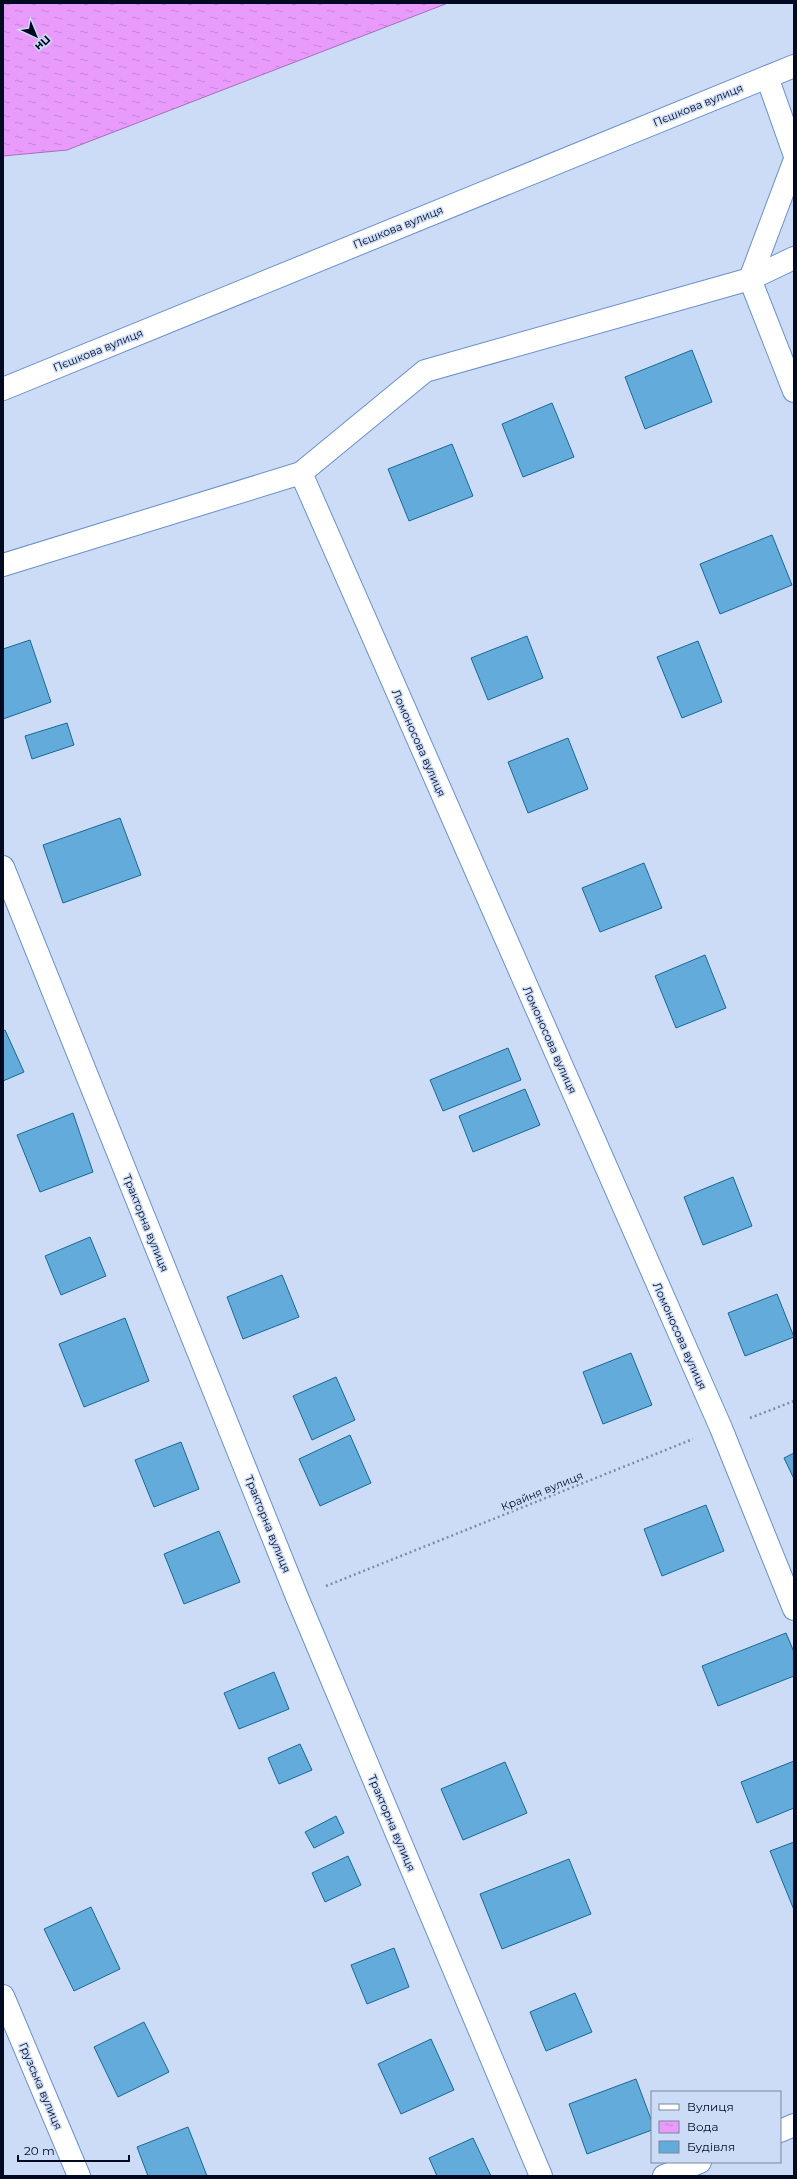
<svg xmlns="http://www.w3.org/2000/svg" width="797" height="2179" viewBox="0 0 797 2179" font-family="Montserrat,sans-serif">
	<defs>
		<pattern id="water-ripples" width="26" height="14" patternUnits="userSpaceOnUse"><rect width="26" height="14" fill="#e99bfc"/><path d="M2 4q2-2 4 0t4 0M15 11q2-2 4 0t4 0" fill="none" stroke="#c684d8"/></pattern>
	</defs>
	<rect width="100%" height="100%" fill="#ccdcf7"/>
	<path fill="url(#water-ripples)" stroke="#a370ba" d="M3,3H448L67,150L3,156Z"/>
	<g fill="#62abdb" stroke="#1a6895">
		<path d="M692,350L712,402L645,429L625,377Z"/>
		<path d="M552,403L574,457L523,477L502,424Z"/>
		<path d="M452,444L473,496L409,521L388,469Z"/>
		<path d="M772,535L792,585L720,614L700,564Z"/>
		<path d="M527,636L543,678L488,700L471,658Z"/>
		<path d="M30,640L51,702L3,719V649Z"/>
		<path d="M698,641L722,702L682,718L657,657Z"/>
		<path d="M67,723L74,745L32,759L25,736Z"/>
		<path d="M568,738L588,789L528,813L508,762Z"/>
		<path d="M120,818L141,875L63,903L43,845Z"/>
		<path d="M644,863L662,908L600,932L582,888Z"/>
		<path d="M705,955L726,1008L676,1028L655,976Z"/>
		<path d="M5,1030L24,1072L3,1081V1031Z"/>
		<path d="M508,1048L521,1080L443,1111L430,1080Z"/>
		<path d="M525,1089L540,1125L473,1152L459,1116Z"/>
		<path d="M73,1113L93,1172L40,1192L17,1135Z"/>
		<path d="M733,1177L752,1226L703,1245L684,1197Z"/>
		<path d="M90,1237L106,1276L61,1295L45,1256Z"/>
		<path d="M282,1275L299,1317L243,1339L227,1297Z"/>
		<path d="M777,1294L794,1337L745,1356L728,1313Z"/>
		<path d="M125,1318L149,1381L84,1407L59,1344Z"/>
		<path d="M631,1353L652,1405L603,1424L583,1372Z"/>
		<path d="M336,1377L355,1420L312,1440L293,1396Z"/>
		<path d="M350,1435L371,1483L320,1506L299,1459Z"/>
		<path d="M181,1442L199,1489L154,1507L135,1460Z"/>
		<path d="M794,1453V1479L784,1458Z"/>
		<path d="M706,1505L724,1551L662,1576L644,1529Z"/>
		<path d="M219,1531L240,1582L184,1604L164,1554Z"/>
		<path d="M786,1633L794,1652V1676L718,1706L702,1666Z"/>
		<path d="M274,1672L289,1709L239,1729L224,1693Z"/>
		<path d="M300,1744L312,1770L279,1784L268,1758Z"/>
		<path d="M794,1761V1808L757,1823L741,1782Z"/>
		<path d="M505,1762L527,1813L463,1840L441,1789Z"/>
		<path d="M336,1816L344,1833L314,1848L305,1832Z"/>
		<path d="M794,1842V1910L770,1851Z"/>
		<path d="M348,1856L361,1885L325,1902L312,1873Z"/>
		<path d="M569,1859L591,1914L502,1949L480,1894Z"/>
		<path d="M91,1907L120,1969L74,1991L44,1929Z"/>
		<path d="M394,1948L409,1987L367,2004L351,1965Z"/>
		<path d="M575,1993L592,2032L546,2051L530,2012Z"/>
		<path d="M144,2022L169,2072L118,2097L94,2047Z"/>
		<path d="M431,2039L454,2090L401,2114L378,2064Z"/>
		<path d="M636,2079L652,2122V2130L587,2154L569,2104Z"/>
		<path d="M188,2127L207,2176H148L137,2147Z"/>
		<path d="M473,2138L491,2176H437L429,2158Z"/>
	</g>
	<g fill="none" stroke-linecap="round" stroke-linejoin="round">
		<defs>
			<g id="minor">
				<path d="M767,77L794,153"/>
				<path d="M794,162L750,279L794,391"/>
				<path d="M3,389L794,66"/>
				<path d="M301,473L721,1428L794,1609"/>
				<path d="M3,565L301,473L425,371L750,279L794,258"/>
				<path d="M3,867L297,1597L541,2176"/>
				<path d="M3,1996L79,2176"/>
				<path d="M780,2131L794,2125"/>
				<path d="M664,2176L700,2162"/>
			</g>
		</defs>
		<use href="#minor" stroke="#6a90cd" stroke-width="24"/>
		<g stroke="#7f8ca5" stroke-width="2.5" stroke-dasharray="2 3" stroke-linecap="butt">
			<path d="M750,1418L794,1401"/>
			<path d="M326,1586L693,1439"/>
		</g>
		<use href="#minor" stroke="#fff" stroke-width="22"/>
	</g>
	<g text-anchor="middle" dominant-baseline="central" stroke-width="3" stroke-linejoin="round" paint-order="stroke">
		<g font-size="11" fill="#010a20" stroke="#ccdcf7">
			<text transform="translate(698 105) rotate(-22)">Пєшкова вулиця</text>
			<text transform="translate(398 227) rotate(-22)">Пєшкова вулиця</text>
			<text transform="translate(98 350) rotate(-22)">Пєшкова вулиця</text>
			<text transform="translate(419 743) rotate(66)">Ломоносова вулиця</text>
			<text transform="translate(550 1040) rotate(66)">Ломоносова вулиця</text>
			<text transform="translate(146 1223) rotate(68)">Тракторна вулиця</text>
			<text transform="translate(680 1336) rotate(66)">Ломоносова вулиця</text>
			<text transform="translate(542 1491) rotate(-22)">Крайня вулиця</text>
			<text transform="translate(268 1524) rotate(68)">Тракторна вулиця</text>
			<text transform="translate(392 1823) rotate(67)">Тракторна вулиця</text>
			<text transform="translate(41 2086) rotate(67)">Грузська вулиця</text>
		</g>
	</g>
	<rect width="797" height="2179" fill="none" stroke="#010a20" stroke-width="8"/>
	<rect x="651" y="2091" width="130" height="72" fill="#ccdcf7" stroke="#7b88a1"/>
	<rect x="659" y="2104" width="20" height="6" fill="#ffffff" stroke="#7b88a1"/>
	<text x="687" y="2111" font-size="12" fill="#010a20">Вулиця</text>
	<rect x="659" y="2121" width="20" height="12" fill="url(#water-ripples)" stroke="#7b88a1"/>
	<text x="687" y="2131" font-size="12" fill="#010a20">Вода</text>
	<rect x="659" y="2141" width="20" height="12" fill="#62abdb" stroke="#7b88a1"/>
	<text x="687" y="2151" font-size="12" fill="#010a20">Будівля</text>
	<g transform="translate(36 36) rotate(136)" stroke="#ccdcf7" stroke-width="3" paint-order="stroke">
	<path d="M0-3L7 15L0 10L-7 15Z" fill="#010a20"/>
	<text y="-6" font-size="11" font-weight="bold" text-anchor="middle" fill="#010a20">Пн</text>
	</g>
	<path d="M18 2155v6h111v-6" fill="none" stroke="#010a20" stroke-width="2"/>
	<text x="24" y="2155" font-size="12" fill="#010a20" stroke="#ccdcf7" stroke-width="3" paint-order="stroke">20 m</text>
</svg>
